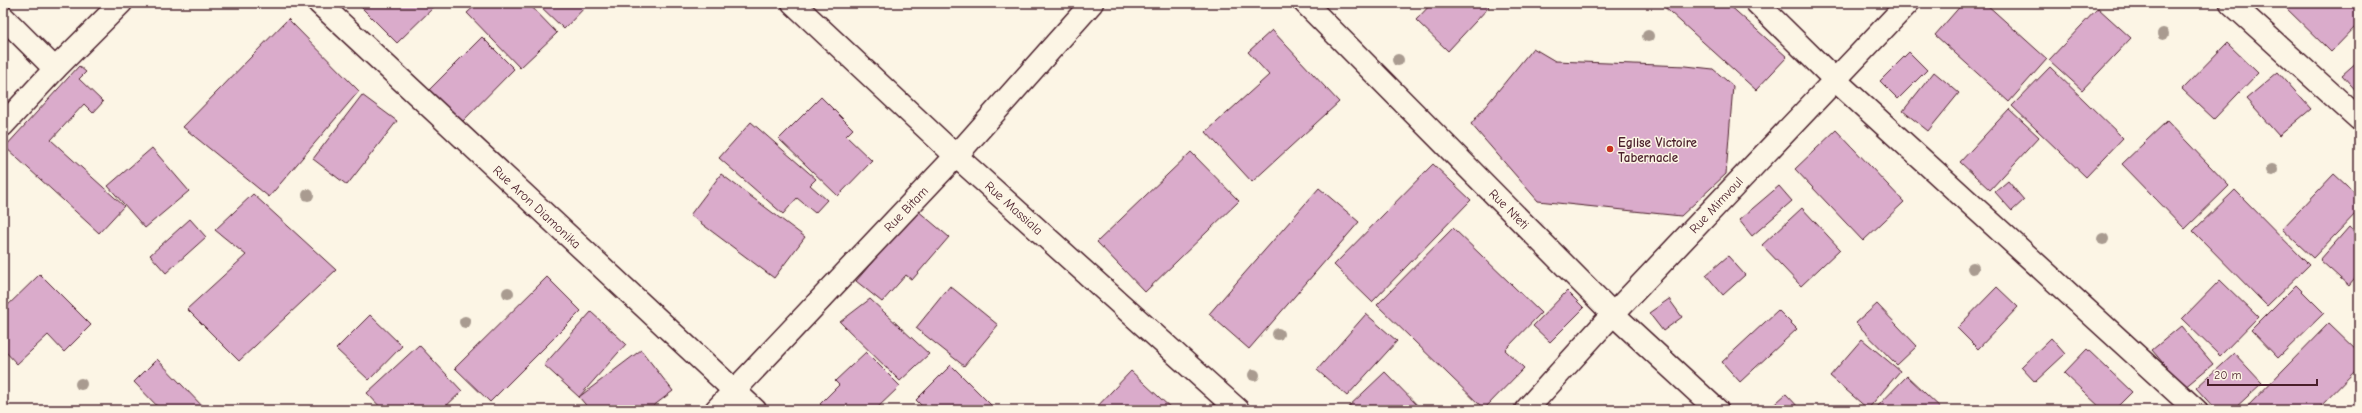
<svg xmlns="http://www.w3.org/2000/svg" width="2362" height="413" viewBox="0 0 2362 413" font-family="'Comic Neue',sans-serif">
	<rect width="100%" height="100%" fill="#fcf5e5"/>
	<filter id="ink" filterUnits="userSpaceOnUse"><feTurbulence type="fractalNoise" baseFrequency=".025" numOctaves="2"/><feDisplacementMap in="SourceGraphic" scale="8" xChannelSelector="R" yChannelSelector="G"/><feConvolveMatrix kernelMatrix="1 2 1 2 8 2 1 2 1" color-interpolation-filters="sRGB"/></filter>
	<g filter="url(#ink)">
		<g fill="#daabcb" stroke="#4a1f2b">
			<path d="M357,3H438L397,43Z"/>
			<path d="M478,3H528L557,33L520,68L467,13Z"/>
			<path d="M537,3H589L564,29Z"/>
			<path d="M1432,3H1485L1489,7L1448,51L1416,20Z"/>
			<path d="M1660,3H1727L1787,57L1756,90Z"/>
			<path d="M1963,3H1985L2047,59L2009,102L1935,35Z"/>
			<path d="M2281,3H2359V23L2331,52Z"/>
			<path d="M2098,8L2131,38L2082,90L2049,60Z"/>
			<path d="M288,19L359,91L269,197L183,127Z"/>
			<path d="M1272,30L1339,102L1252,182L1206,132L1269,75L1248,52Z"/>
			<path d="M482,37L514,69L460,124L427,92Z"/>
			<path d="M2227,43L2258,73L2214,119L2182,89Z"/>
			<path d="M1533,48L1555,61L1686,66L1713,69L1733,86L1726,174L1681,216L1538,201L1471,124Z"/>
			<path d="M1909,52L1927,70L1898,99L1880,81Z"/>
			<path d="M2359,60V94L2342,75Z"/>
			<path d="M79,66L86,72L79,79L103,102L93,113L84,104L51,140L124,206L99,233L5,147Z"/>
			<path d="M2050,67L2123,138L2086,177L2012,106Z"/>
			<path d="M1934,72L1959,93L1928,131L1903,111Z"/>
			<path d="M2278,72L2311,109L2279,136L2246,99Z"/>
			<path d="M362,95L397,121L347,185L313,159Z"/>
			<path d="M821,97L853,129L846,136L872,161L838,196L779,139Z"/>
			<path d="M2009,109L2039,137L1990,190L1960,162Z"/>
			<path d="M2167,121L2229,186L2185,229L2122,164Z"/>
			<path d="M751,122L816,179L810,185L827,200L815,213L797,198L783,214L719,158Z"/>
			<path d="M1836,130L1904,202L1863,241L1795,169Z"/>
			<path d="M152,148L189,191L145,228L108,186Z"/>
			<path d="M1191,152L1239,201L1145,292L1097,242Z"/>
			<path d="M1433,164L1471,200L1372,302L1334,265Z"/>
			<path d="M721,174L805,237L774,278L690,215Z"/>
			<path d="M2334,174L2359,197V210L2313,258L2282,229Z"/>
			<path d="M2008,181L2024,200L2012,211L1995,192Z"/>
			<path d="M1779,186L1792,201L1752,236L1739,220Z"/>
			<path d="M1319,188L1359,222L1249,349L1209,314Z"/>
			<path d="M2235,190L2309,265L2267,306L2193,231Z"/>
			<path d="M253,194L336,270L239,361L187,309L246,255L215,230Z"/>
			<path d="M1802,208L1840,249L1801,286L1762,245Z"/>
			<path d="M917,210L949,237L912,280L906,275L882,302L856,281Z"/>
			<path d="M190,219L206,237L166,273L150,255Z"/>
			<path d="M2349,227L2359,236V274L2349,286L2320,260Z"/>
			<path d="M1453,228L1541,313L1505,350L1524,368L1484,409L1377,305Z"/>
			<path d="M1728,256L1745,275L1723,295L1706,275Z"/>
			<path d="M40,274L91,325L64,352L48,335L17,364L3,349V310Z"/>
			<path d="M547,277L581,311L490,402L455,368Z"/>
			<path d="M2220,280L2258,317L2220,356L2182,319Z"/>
			<path d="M2296,285L2324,313L2278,358L2251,330Z"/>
			<path d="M950,286L998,325L964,366L916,328Z"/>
			<path d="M1997,287L2018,307L1978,349L1957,328Z"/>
			<path d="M1567,291L1584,308L1550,342L1533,326Z"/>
			<path d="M870,299L929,354L900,381L840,322Z"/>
			<path d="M1669,299L1682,317L1663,331L1649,313Z"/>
			<path d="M1877,304L1917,346L1897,365L1856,323Z"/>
			<path d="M1778,310L1797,329L1740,382L1722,362Z"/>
			<path d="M591,312L626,344L579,397L544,365Z"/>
			<path d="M1366,314L1397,341L1347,396L1317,370Z"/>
			<path d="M370,315L402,346L369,380L336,349Z"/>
			<path d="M2329,323L2359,352V367L2317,410H2244Z"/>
			<path d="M2181,326L2213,364L2184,388L2152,350Z"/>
			<path d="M2051,338L2065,354L2035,382L2021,367Z"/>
			<path d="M1862,339L1900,371L1868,409L1830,376Z"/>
			<path d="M419,345L462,391L442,410H383L367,393Z"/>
			<path d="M2087,349L2132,392L2114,410H2103L2064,373Z"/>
			<path d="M641,350L673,391L648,410H590L579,397Z"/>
			<path d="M866,352L900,386L875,410H826L820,404L839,385L835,381Z"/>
			<path d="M2234,353L2262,383L2233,410H2216L2196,388Z"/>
			<path d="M157,359L206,410H161L134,382Z"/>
			<path d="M951,365L996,410H926L916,400Z"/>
			<path d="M1131,371L1173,410H1094Z"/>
			<path d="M1385,372L1422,410H1345Z"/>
			<path d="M1907,376L1943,410H1874Z"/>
			<path d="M1786,394L1801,410H1768Z"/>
			<path d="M2359,398V410H2348Z"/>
		</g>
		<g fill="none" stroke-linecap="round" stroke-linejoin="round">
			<defs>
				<g id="minor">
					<path d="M319,3L755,410"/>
					<path d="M793,3L956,156L1238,410"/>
					<path d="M1305,3L1613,314L1717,410"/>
					<path d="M1757,3L1834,79L2196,410"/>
					<path d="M2231,3L2359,119"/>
					<path d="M3,17L55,69"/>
					<path d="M3,125L55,69L121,3"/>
					<path d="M716,410L956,156L1092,3"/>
					<path d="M1526,410L1613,314L1908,3"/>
				</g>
			</defs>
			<use href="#minor" stroke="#4a1f2b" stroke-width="25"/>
			<use href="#minor" stroke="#fcf5e5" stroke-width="22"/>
		</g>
		<g fill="#a99b90">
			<circle cx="2163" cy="34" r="6"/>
			<circle cx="1648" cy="36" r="6"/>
			<circle cx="1398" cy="60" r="6"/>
			<circle cx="2272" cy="170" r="6"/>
			<circle cx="308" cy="195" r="6"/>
			<circle cx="2103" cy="239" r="6"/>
			<circle cx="1973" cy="268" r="6"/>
			<circle cx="508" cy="293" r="6"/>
			<circle cx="465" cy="322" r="6"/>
			<circle cx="1278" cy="334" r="6"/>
			<circle cx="1254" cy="375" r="6"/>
			<circle cx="81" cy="384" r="6"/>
		</g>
	</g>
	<circle fill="#c8321e" stroke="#fcf5e5" stroke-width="1.5" cx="1610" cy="149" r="4"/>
	<g text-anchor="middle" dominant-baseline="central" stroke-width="3" stroke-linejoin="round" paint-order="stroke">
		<g font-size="13" font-weight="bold" fill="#4a1f2b" stroke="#fcf5e5" text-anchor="start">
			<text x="1618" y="142">Eglise Victoire<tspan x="1618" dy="15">Tabernacle</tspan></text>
		</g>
		<g font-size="13" fill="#4a1f2b" stroke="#fcf5e5">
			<text transform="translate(1716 205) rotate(-47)">Rue Mimvoul</text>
			<text transform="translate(537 207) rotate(43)">Rue Aron Diamonika</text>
			<text transform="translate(1014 208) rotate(42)">Rue Massiala</text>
			<text transform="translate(906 209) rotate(-46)">Rue Bitam</text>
			<text transform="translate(1509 209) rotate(45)">Rue Nteti</text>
		</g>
	</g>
	<rect width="2362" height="413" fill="none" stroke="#fcf5e5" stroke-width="16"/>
	<rect x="8" y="8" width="2346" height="397" fill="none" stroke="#4a1f2b" stroke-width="1.5" filter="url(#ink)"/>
	<path d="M2208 379v6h109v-6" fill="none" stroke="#4a1f2b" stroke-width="2"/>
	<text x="2214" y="379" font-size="12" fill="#4a1f2b" stroke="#fcf5e5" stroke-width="3" paint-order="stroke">20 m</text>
</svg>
